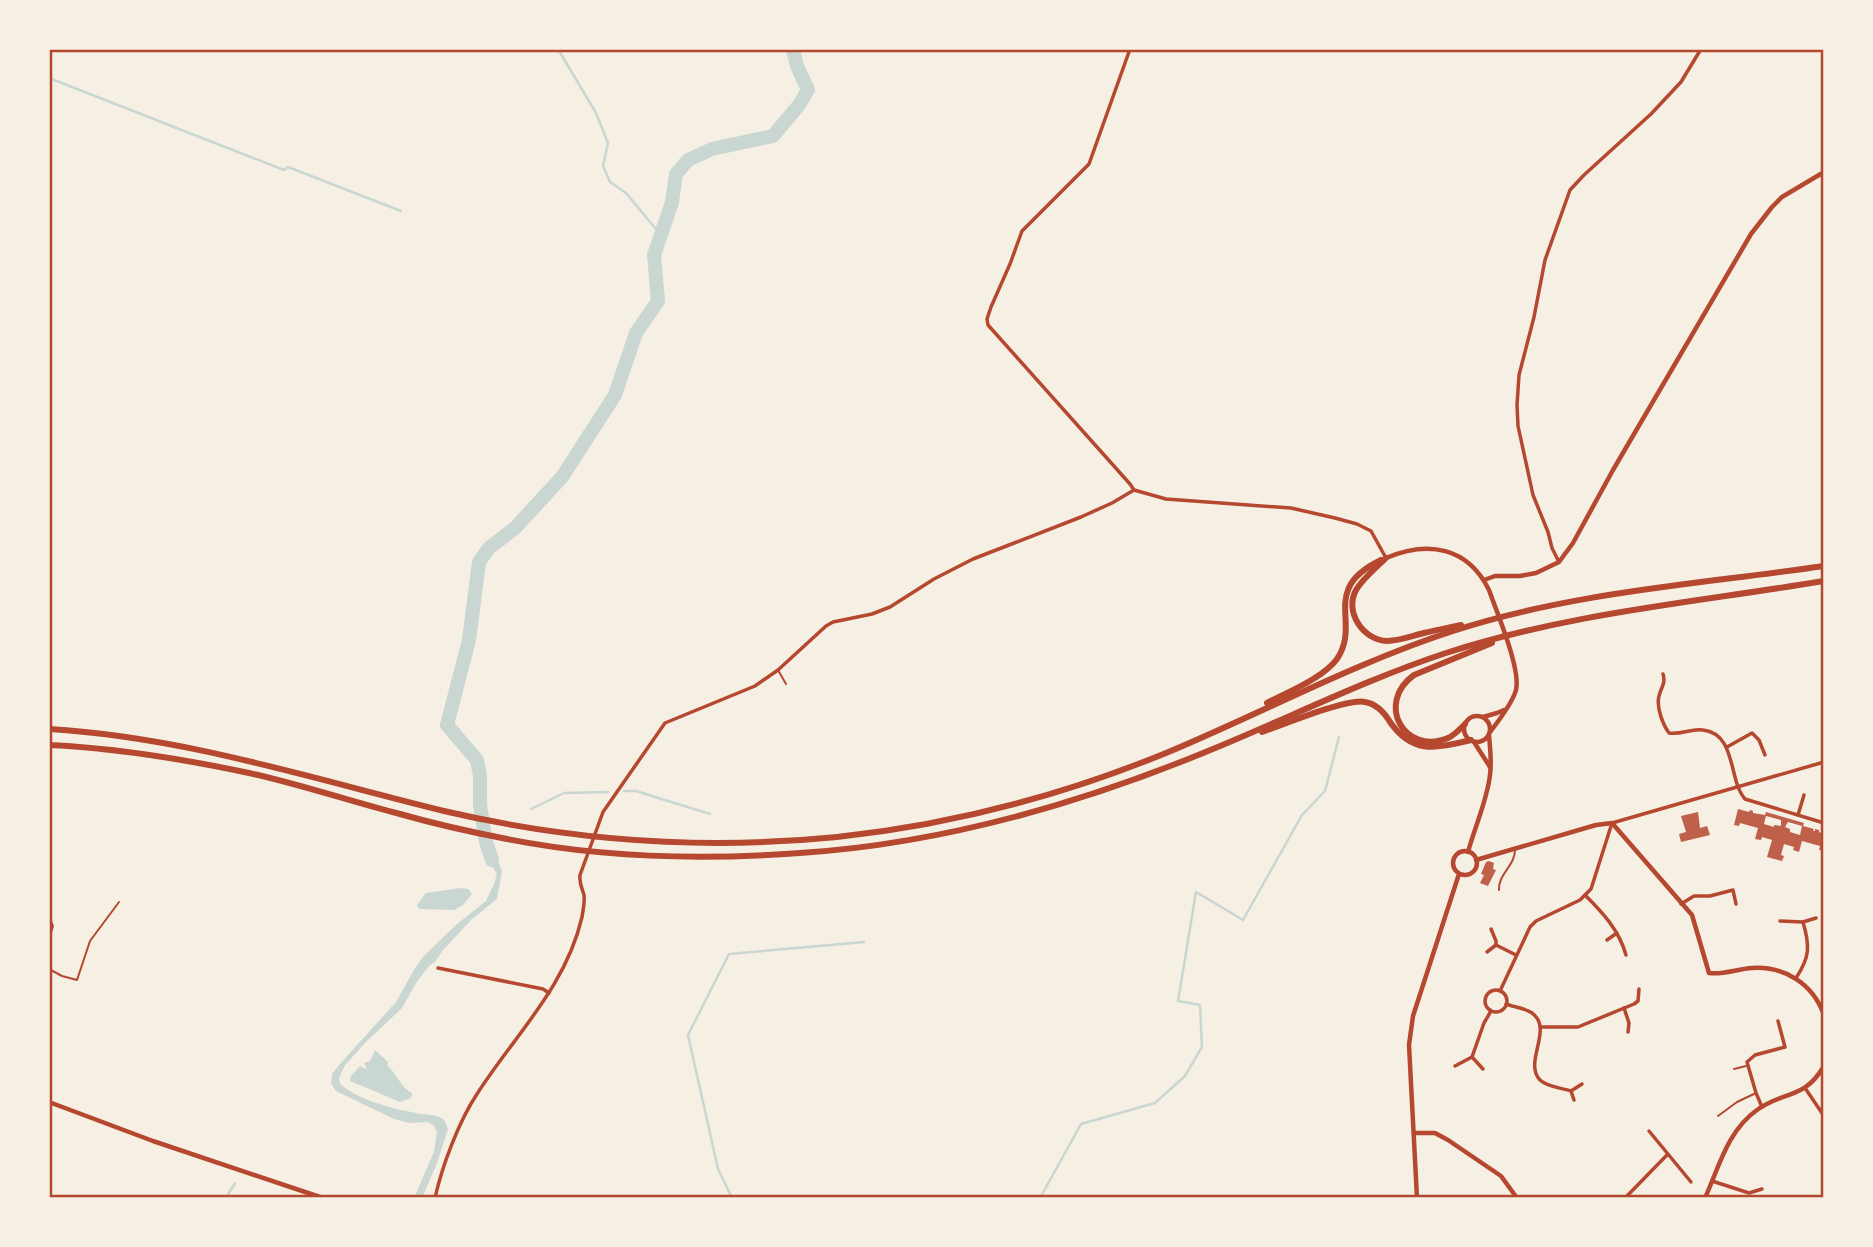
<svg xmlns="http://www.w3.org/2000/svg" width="1873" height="1247" viewBox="0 0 1873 1247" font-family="'IBM Plex Sans',sans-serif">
	<rect width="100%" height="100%" fill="#f6efe4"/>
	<g fill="#c9d6d2">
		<path d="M481,841L490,843L502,871L497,899L471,920L443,950L435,962L429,966L416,983L402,1008L366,1042L345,1065L339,1078L340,1084C360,1101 391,1108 416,1113C424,1115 437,1114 443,1119C445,1121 447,1126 448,1129L437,1163L422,1198H414L434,1152L437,1132L434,1126L428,1122L409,1123L394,1119L336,1091L331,1083L332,1074L340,1064L396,1002L415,968L424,956L456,925L486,901L494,884L497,874L487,859Z"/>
		<path d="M460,888L468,889L472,894L463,905L454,910L419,909L417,905L426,893Z"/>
		<path d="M375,1050L388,1062L387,1065C397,1074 401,1088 412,1093L411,1098L400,1102L350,1081L351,1076L360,1066L367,1069L364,1063L370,1061Z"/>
	</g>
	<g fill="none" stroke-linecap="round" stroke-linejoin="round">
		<g stroke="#c9d6d2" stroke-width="2.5">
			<path d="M558,49L596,113L608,143L603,166L610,182L626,193L660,234"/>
			<path d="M49,78L284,170L288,167L401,211"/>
			<path d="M624,791H636L710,814"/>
			<path d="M531,809L564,793L608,792"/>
			<path d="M226,1198L235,1183"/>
			<path d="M732,1198L718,1169L688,1035L729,954L864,942"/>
			<path d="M1040,1198L1081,1124L1155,1103L1185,1076L1202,1047L1200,1005L1178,1001L1196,892L1243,920L1302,815L1325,791L1339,737"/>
		</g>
		<path stroke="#c9d6d2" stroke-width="14" d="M492,860L486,842L480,805V776L477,760L447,725L469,640L479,562L489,548L515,528L562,477L615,395L636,333L658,301L654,255L672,202L676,174L688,160L712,149L773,136L799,105L808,90L797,66L793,49"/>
	</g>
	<g fill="#bf614a" fill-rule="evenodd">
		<path d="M1738,809L1749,812L1750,810L1753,811V813L1765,815L1766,812L1804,823L1803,826L1814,829L1813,831H1815V829L1819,830V832L1824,834V851L1819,850L1820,846L1802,841L1799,852L1793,850L1794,847L1784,844L1781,855L1784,856L1782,861L1767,857L1772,840L1762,837L1761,840L1755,839L1758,828L1740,823L1739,826L1734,825ZM1766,816L1781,820V826L1774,825V827L1764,824ZM1788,822L1802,826L1800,835L1790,832V829L1785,827Z"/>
		<path d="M1698,812L1700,828L1707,826L1710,835L1681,842L1679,834L1686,832L1681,816Z"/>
		<path d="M1489,861L1494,863L1493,869L1496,870L1488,886L1480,883L1484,875L1481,874L1486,862Z"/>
	</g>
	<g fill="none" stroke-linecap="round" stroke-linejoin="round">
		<g stroke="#b5482f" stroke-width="2">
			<path d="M778,670L786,684"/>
			<path d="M49,886L51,881"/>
			<path d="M1499,890C1498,874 1515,866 1515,850"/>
			<path d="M49,916L53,926L49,939"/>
			<path d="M49,969L62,976L77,980L90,941L119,902"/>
			<path d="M1734,1069L1746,1066"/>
			<path d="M1718,1116L1737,1102L1756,1093"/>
		</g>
		<g stroke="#b5482f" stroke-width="3.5">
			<path d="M1130,49L1089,164L1022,231L1010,264L991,307L987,319L988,325L1130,484L1134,490L1166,499L1291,508L1335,518L1357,524L1371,531L1386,558"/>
			<path d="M1559,562L1552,548L1548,532L1533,495L1518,426L1517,405L1519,375L1534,317L1545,260L1570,190L1584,175L1651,114L1681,82L1701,49"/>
			<path d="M1663,674C1666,684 1661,687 1659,696C1656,707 1663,725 1669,733C1681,735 1692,728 1703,730C1737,734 1728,780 1745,799L1824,823"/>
			<path d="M1727,747L1752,733L1759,740L1765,755"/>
			<path d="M1798,815L1804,795"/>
			<path d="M1585,895C1603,913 1619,930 1626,955"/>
			<path d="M1681,904L1694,896H1710L1733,890L1736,904"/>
			<path d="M1780,921L1803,922L1816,918"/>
			<path d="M1491,929L1496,941V945L1516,955"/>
			<path d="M1607,940L1617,933"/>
			<path d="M1487,952L1496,945"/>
			<path d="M438,968L543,989L549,993"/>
			<path d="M1796,978C1810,957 1810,946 1803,922"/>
			<circle cx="1496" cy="1001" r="11"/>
			<path d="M1500,991L1530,927L1536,921L1580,900L1591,889L1612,823L1824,762"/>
			<path d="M1506,1004C1514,1007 1525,1008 1532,1013C1554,1029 1523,1062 1540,1080C1547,1087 1562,1088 1571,1091"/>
			<path d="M1624,1008L1629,1023L1628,1032"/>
			<path d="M1541,1027H1578L1634,1004L1638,1001L1639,989"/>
			<path d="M1472,1057L1484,1023L1491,1011"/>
			<path d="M1455,1066L1472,1057L1483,1069"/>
			<path d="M1805,1088L1824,1116"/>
			<path d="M1574,1100L1571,1091L1582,1084"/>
			<path d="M1762,1107L1756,1093L1747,1062L1755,1055L1785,1047L1778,1021"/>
			<path d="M1649,1131L1691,1182"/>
			<path d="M1712,1181L1749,1193L1762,1189"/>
			<path d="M435,1198C442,1166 459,1121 477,1094C514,1036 566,987 582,917C583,910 585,902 584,895C582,888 579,883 580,875L603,812L665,723L755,686L778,670L826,626L833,622L872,614L890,607L934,579L973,559L1081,517L1112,503L1134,490"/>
			<path d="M1625,1198L1667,1155"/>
		</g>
		<g stroke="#b5482f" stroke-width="4.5">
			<path d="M1386,558C1428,540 1468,547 1489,590C1497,613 1521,669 1516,690C1513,701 1497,723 1490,732"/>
			<path d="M1484,580L1495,576H1520L1536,573L1559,562L1573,543L1613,470L1751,234L1772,207L1782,197L1824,172"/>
			<circle cx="1477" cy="729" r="13"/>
			<path d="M1483,717L1497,713L1504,710"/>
			<path d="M1474,742L1490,767"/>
			<circle cx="1465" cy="863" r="12"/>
			<path d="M1468,852C1475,826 1487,801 1490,775C1492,761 1490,748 1489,735"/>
			<path d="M1476,860L1596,825L1612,823L1692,915L1709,973C1723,975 1737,969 1752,968C1785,966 1813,984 1824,1015"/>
			<path d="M49,1102L153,1141L323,1198"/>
			<path d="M1414,1133H1435L1448,1140L1501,1176L1517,1198"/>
			<path d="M1417,1198L1409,1045L1413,1016L1459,874"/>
			<path d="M1705,1198C1719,1167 1728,1130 1757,1110C1785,1090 1804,1100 1824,1066"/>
		</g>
		<g stroke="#b5482f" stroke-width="6">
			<path d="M1386,558C1376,568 1363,578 1356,590C1344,612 1363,640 1387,641C1399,641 1412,636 1424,633C1436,630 1448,628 1461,625"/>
			<path d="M1267,703C1288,692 1323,678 1337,659C1362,622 1319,590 1381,560"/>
			<path d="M1465,724C1460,729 1455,735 1448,738C1404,756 1375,703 1414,675L1492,643"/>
			<path d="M49,729C185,737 313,779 444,811C572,841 706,850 837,837C950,825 1061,796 1166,753C1262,713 1354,663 1453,631C1573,592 1700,584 1824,566"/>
			<path d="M1262,732C1283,725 1347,698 1365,702C1377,704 1384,712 1390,722C1413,755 1436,748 1471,740"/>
			<path d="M49,745C116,748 183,759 249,773C300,784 349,801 400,814C435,824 471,832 507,839C603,858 702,860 800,853C941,844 1077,805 1208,751C1287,719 1364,680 1446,653C1569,613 1697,602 1824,581"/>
		</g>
	</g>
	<rect width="1873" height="1247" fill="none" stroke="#f6efe4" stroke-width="102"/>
	<rect x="51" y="51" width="1771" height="1145" fill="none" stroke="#b5482f" stroke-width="2.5"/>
</svg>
